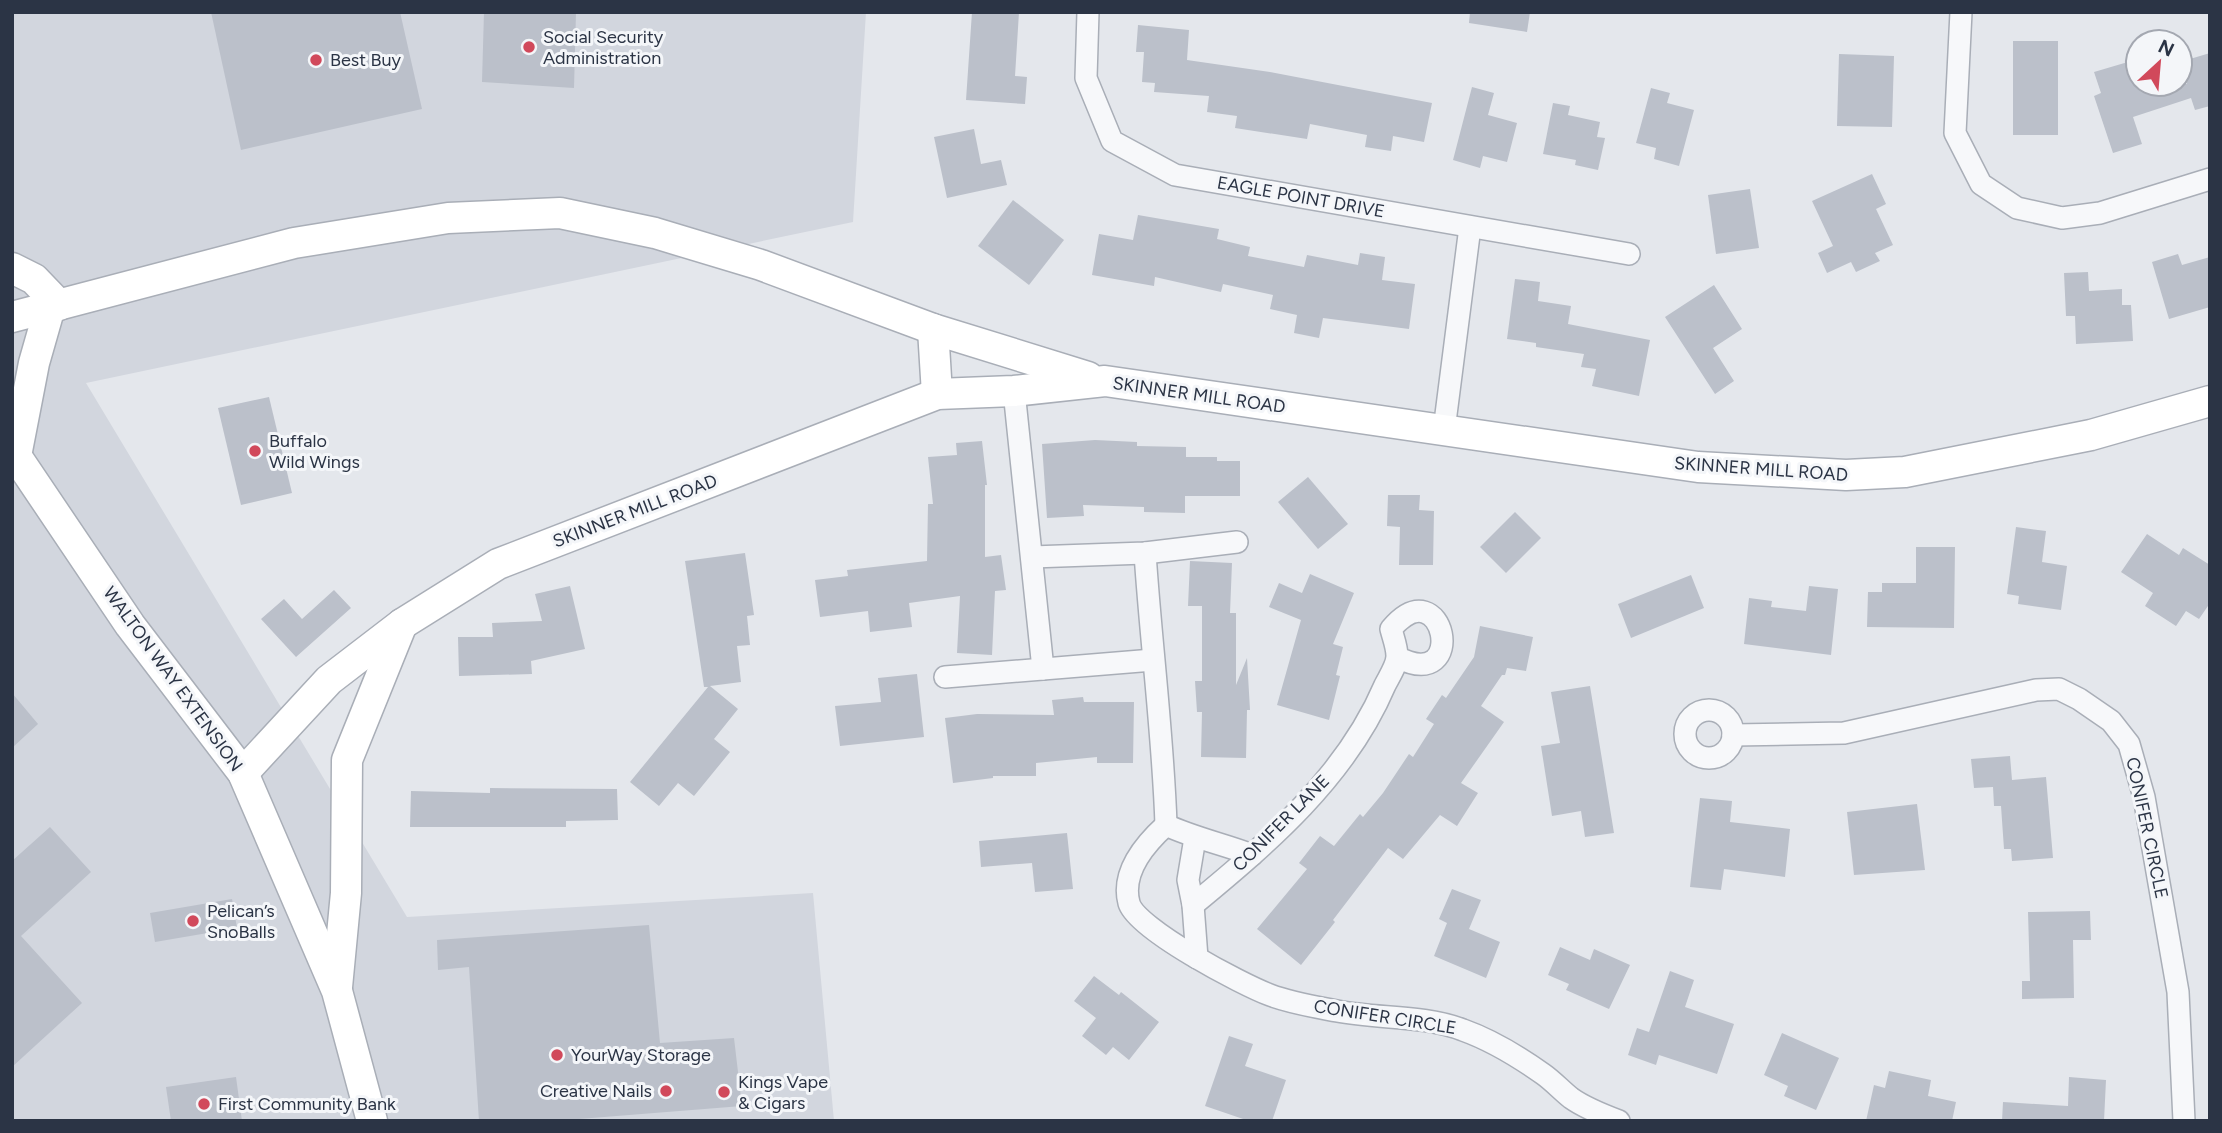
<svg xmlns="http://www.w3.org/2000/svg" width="2222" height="1133" viewBox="0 0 2222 1133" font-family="Figtree,sans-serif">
	<rect width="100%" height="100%" fill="#e4e7ec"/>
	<path fill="#d2d6de" d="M12,12H866L853,222L86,383L407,917L813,893L834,1121H12Z"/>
	<g fill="#bbc0ca">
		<path d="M211,12H400L422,109L241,150Z"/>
		<path d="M484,12H576L574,88L482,82Z"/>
		<path d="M972,12H1019L1015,76L1027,77L1025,104L966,100Z"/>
		<path d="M1470,12H1530L1527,32L1469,23Z"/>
		<path d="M1138,25L1189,30L1187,60L1270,72L1432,103L1424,142L1393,136L1391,151L1365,147L1367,135L1310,124L1307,139L1235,128L1237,116L1207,112L1209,96L1154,92L1155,83L1142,82L1144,52H1136Z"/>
		<rect x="2013" y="41" width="45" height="94"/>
		<path d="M2210,53V106L2195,110L2191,98L2133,117L2142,144L2113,153L2094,96L2101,93L2094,72L2138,59V84H2187L2180,62Z"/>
		<path d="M1839,54L1894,56L1892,127L1837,126Z"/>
		<path d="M1472,87L1494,93L1488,115L1517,123L1507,162L1483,156L1480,168L1453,160Z"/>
		<path d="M1651,88L1670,93L1667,103L1694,110L1679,166L1654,159L1656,148L1636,143Z"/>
		<path d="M1553,103L1570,106L1568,115L1600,122L1597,137L1605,138L1598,170L1575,165L1576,160L1543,154Z"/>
		<path d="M974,129L981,164L1001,160L1007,185L947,198L934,137Z"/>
		<path d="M1872,174L1886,204L1876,209L1893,245L1875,253L1880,261L1856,272L1851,262L1827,273L1818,253L1833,246L1812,201Z"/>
		<path d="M1750,189L1759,248L1716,254L1708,195Z"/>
		<path d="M1013,200L1064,240L1029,285L978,246Z"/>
		<path d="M1138,215L1219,229L1217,239L1250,247L1248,256L1304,267L1307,255L1358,265L1360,253L1385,257L1382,280L1415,284L1409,329L1323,318L1319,338L1294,333L1297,315L1270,309L1273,295L1223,284L1221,292L1155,277L1154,286L1092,275L1099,234L1133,240Z"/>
		<path d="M2178,254L2182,265L2210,257V307L2169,319L2152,262Z"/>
		<path d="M2088,272L2089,291L2122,289V305H2131L2133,341L2076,344L2075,316H2066L2064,273Z"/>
		<path d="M1515,279L1540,282L1538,301L1571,306L1568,324L1650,340L1639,396L1592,386L1596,369L1581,367L1584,354L1536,347V343L1507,339Z"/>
		<path d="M1714,285L1742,329L1713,348L1734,381L1715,394L1665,317Z"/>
		<path d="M269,397L292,493L241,505L218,408Z"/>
		<path d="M1095,440L1137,442V446L1186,447V457H1217V461H1240V496H1185V513L1144,512V507L1083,505L1084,516L1047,518L1042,444Z"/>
		<path d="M982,441L987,485H985V557L1001,555L1006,590L995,591L992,655L957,653L960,596L909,603L912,627L870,632L868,611L820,617L815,580L848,576L847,570L927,561L928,504H933L928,457L957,455L956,443Z"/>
		<path d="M1308,477L1348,524L1318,549L1278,502Z"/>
		<path d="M1388,495H1420L1419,510L1434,511L1433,565H1399L1400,527L1387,526Z"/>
		<path d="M1515,512L1541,538L1506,573L1480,547Z"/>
		<path d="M2016,527L2046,531L2042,562L2067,566L2061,610L2018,604L2019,596L2007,594Z"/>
		<path d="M2147,534L2179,555L2183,548L2210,565V603L2199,619L2186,611L2176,626L2145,606L2153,593L2121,572Z"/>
		<path d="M1916,547H1955L1954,628L1867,627L1868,592H1882V583H1916Z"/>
		<path d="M745,553L754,615L747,616L750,645L737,646L741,682L710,686L738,709L714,739L730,752L694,796L678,783L659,806L630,782L708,687H704L685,561Z"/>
		<path d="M1190,561L1232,563L1230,613H1236V685L1247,658L1250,710H1247L1246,758L1201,757L1202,712H1197L1195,681H1202V606H1188Z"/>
		<path d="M1310,574L1354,593L1333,644L1343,647L1336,675L1340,676L1329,720L1277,705L1301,620L1269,607L1279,583L1302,593Z"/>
		<path d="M1691,575L1704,608L1631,638L1618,604Z"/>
		<path d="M570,586L585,649L531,661L532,674L459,676L458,637H493L492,623L542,621L535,594Z"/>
		<path d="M1809,586L1838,589L1831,655L1744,644L1749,598L1772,601L1771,607L1806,611Z"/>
		<path d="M334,590L351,608L296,657L261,619L284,599L302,619Z"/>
		<path d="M1480,626L1533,637L1526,671L1507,668L1505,675H1502L1481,706L1504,722L1461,783L1478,793L1457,826L1440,815L1403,859L1388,848L1333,920L1335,922L1301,965L1257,929L1307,869L1299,863L1320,836L1334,846L1360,814L1363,817L1383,793L1409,754L1413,757L1434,724L1426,719L1442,695L1446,698L1474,657Z"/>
		<path d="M917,674L924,737L840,746L835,706L881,702L878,678Z"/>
		<path d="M1590,686L1614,833L1585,837L1581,811L1552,816L1541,746L1560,743L1551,692Z"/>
		<path d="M12,693L38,724L12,748Z"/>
		<path d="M1083,697L1084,702H1134L1133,763H1097V757L1036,763V776H993V778L953,783L945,718L977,714L1054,715L1052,700Z"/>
		<path d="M2010,756L2012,780L2046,777L2053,858L2012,861L2011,849H2004L2001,806H1994L1993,787L1974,788L1971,759Z"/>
		<path d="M490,788L617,789L618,820L566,821V827H410L411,791L490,793Z"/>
		<path d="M1700,798L1732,801L1730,822L1790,829L1785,877L1724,869L1721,890L1690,887Z"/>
		<path d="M1917,804L1925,870L1854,875L1847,812Z"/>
		<path d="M50,827L91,872L21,936L82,1003L12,1067V861Z"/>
		<path d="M1067,833L1073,889L1035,892L1032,863L981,867L979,841Z"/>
		<path d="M1452,889L1481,900L1469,929L1500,942L1486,978L1434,956L1447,923L1439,919Z"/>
		<path d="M232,899L237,928L155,942L150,913Z"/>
		<path d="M2090,911L2091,940H2073L2074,998L2022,999V981H2030L2028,912Z"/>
		<path d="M649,925L660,1043L734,1038L742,1106L554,1121H479L469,967L438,970L437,940Z"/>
		<path d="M1560,947L1590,960L1594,949L1630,965L1609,1009L1566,990L1569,984L1548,975Z"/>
		<path d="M1670,971L1694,980L1685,1007L1734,1024L1717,1074L1659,1055L1656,1065L1628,1055L1637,1028L1649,1032Z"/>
		<path d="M1094,976L1119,995L1121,992L1159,1022L1129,1060L1113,1047L1106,1055L1082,1036L1096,1018L1074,1001Z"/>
		<path d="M1782,1033L1839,1058L1816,1110L1784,1096L1788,1086L1764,1075Z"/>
		<path d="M1229,1036L1253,1044L1245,1066L1286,1080L1272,1121H1249L1205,1106Z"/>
		<path d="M1889,1071L1931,1080L1928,1096L1956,1102L1952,1121H1866L1874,1085L1885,1088Z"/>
		<path d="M236,1077L242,1121H171L166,1087Z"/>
		<path d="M2069,1077L2106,1080L2104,1121H2002L2003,1102L2068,1106Z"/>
	</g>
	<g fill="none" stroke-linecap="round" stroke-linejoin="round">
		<defs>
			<g id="street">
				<path d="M1088,12L1086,78L1112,141L1175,175L1629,254"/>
				<path d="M1961,12L1955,133L1981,184L2017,208L2062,218L2100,213L2210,179"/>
				<path d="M1014,391L1043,669"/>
				<path d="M1444,430L1470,227"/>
				<path d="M1145,553C1151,644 1163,734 1166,825"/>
				<path d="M1032,557L1145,553L1237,542"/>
				<path d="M945,677L1153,660"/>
				<circle cx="1709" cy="734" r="24"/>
				<path d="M1733,735L1844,733L2036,690L2059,689L2079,699L2111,721L2129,744L2144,797L2178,992L2184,1121"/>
				<path d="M1195,838L1188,880L1193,905L1197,958"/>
				<path d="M1252,855C1223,844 1194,838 1166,825C1145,844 1121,873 1129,903C1136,929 1243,985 1270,995C1291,1003 1316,1007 1337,1011C1379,1019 1424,1015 1463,1030C1491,1040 1519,1057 1543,1074C1553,1081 1561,1090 1571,1098C1585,1108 1603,1115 1619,1121"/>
				<path d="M1193,905C1268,843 1346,777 1385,685C1389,677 1397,665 1397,656C1397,647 1393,637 1391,629C1444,566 1470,695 1397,657"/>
			</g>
			<g id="secondary">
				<path d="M12,268L34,279L59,305"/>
				<path d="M12,317L294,243L448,218L560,213L655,233L761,265L933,329L1088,377"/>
				<path d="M933,329L937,394"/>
				<path d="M12,450L130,625L243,773L337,991L372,1121"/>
				<path d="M16,456L34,363L50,307"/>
				<path d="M243,773L329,680L402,624L498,564L937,394L1014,391L1105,381L1698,467L1846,475L1905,472L2091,435L2210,401"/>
				<path d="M337,987L346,893L347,760L402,624"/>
			</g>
		</defs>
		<use href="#street" stroke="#a9aeb7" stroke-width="24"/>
		<use href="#secondary" stroke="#a9aeb7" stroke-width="33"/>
		<use href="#street" stroke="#f7f8fa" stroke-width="21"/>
		<use href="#secondary" stroke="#fff" stroke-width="30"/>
	</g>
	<g fill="#d1495b" stroke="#f4f6f9" stroke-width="2.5">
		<circle cx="529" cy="47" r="7"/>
		<circle cx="316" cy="60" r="7"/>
		<circle cx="255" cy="451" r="7"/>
		<circle cx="193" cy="921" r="7"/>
		<circle cx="557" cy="1055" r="7"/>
		<circle cx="666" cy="1091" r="7"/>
		<circle cx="724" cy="1092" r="7"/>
		<circle cx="204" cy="1104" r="7"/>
	</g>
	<g text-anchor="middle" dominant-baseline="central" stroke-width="6" stroke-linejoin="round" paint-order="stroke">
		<g font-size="18" fill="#2b3445" stroke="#f4f6f9" text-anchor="start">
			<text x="543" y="37">Social Security<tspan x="543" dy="21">Administration</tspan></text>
			<text x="330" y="60">Best Buy</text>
			<text x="269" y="441">Buffalo<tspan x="269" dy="21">Wild Wings</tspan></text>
			<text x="207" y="911">Pelican’s<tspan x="207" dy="21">SnoBalls</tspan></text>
			<text x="571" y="1055">YourWay Storage</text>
			<text x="738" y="1082">Kings Vape<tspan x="738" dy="21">&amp; Cigars</tspan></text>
			<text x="652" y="1091" text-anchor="end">Creative Nails</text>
			<text x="218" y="1104">First Community Bank</text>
		</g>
		<g font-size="18" fill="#2b3445" stroke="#f4f6f9">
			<text transform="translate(1301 197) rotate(10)">EAGLE POINT DRIVE</text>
			<text transform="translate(1199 395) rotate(8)">SKINNER MILL ROAD</text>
			<text transform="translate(1761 469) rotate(4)">SKINNER MILL ROAD</text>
			<text transform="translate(635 511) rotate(-21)">SKINNER MILL ROAD</text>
			<text transform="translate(173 679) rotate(54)">WALTON WAY EXTENSION</text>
			<text transform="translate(1281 823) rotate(-45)">CONIFER LANE</text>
			<text transform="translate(2147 828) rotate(78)">CONIFER CIRCLE</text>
			<text transform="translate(1385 1017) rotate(9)">CONIFER CIRCLE</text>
		</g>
	</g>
	<rect width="2222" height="1133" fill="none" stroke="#2b3445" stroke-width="28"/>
	<g transform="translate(2159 63) rotate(26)"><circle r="33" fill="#f4f6f9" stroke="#a4a8b1" stroke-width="2"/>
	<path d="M0-5L12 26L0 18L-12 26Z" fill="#d1495b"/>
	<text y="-10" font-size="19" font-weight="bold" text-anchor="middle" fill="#2b3445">N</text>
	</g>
</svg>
